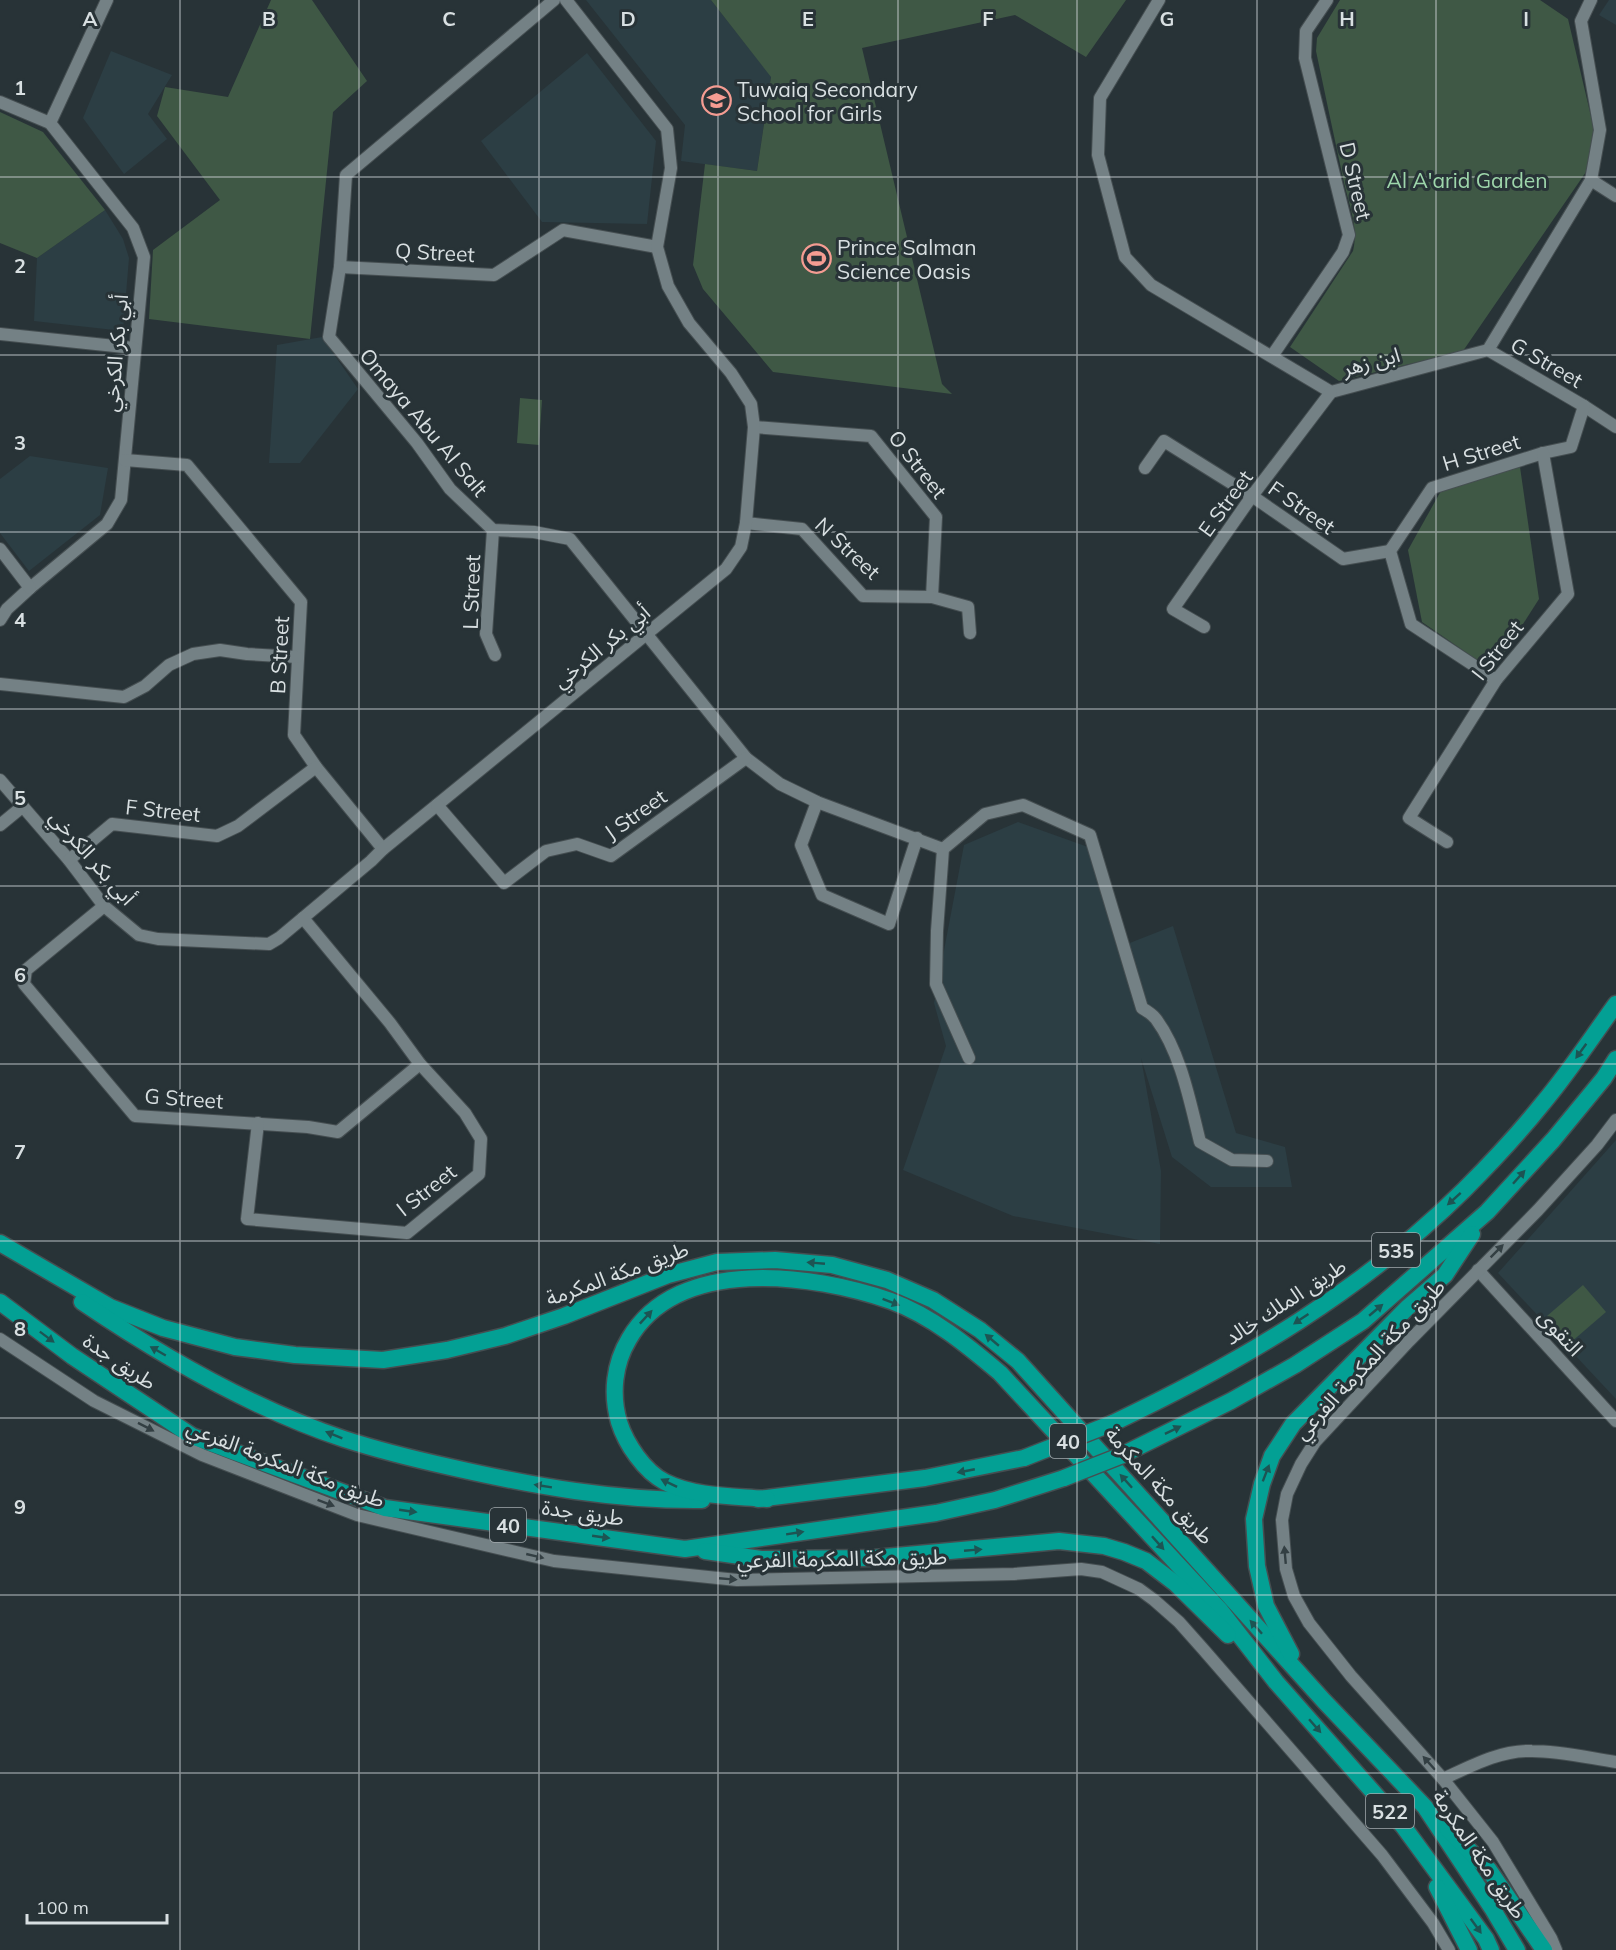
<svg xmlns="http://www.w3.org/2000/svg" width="1616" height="1950" viewBox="0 0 1616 1950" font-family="Mulish,'Noto Sans Arabic',sans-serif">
	<rect width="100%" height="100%" fill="#283337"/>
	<g fill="#2c3e44">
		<path d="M586,0H711L771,76L757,171L681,161L685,125Z"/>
		<path d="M1609,0H1616V25L1599,15Z"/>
		<path d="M111,51L172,75L148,114L167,139L124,174L83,118Z"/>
		<path d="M587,53L656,141L647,224L542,222L481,141Z"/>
		<path d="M105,210L123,239L129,258L123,331L34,321L37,258Z"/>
		<path d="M322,337L358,389L300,463H269L277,345Z"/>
		<path d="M30,456L108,468L100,515L29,571L0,533V479Z"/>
		<path d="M1018,822L1088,847L1117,948L1173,926L1236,1133L1285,1147L1292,1187H1211L1172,1157L1141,1058L1161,1171L1160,1244L1013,1216L903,1170L946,1046L934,1003L964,845Z"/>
		<path d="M1616,1140V1399L1498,1273Z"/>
	</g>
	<g fill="#3f5845">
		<path d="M271,0H312L367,81L333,112L310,339L149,319L153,250L220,200L157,116L165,87L228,97Z"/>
		<path d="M711,0H1126L1086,57L1015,15L862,48L942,384L952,394L773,372L703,289L693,265L705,164L757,171L771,77Z"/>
		<path d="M1340,0H1540L1568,19L1594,129L1588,169L1463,351L1339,381L1290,347L1353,251C1359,226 1348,203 1343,178C1334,136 1325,94 1316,51L1317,38Z"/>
		<path d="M0,112L43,132L105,210L37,258L0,243Z"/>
		<path d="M520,398L542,400L539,445L517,443Z"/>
		<path d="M1520,467L1539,599L1493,671L1422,622L1408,550L1442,489Z"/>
		<path d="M1583,1285L1606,1312L1570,1343L1547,1316Z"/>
	</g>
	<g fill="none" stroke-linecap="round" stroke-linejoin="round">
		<defs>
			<g id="minor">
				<path d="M554,0L346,175L340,267L329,337L417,443L450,489L493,530L534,532L570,539L746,758L780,784L817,802L943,849"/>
				<path d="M1159,0L1100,98L1098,155L1125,257L1151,285L1331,392L1488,350L1591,180L1600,130L1581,21L1591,0"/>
				<path d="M0,102L50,123L133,228L144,257L121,500L107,524L30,588L7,609L0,620"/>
				<path d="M50,123L107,0"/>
				<path d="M1591,180L1616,196"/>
				<path d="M340,267L494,275L563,230L657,247"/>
				<path d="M0,334L134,348"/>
				<path d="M1488,350L1584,406L1616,427"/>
				<path d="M1272,356L1343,252L1349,235L1305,58L1306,31L1327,0"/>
				<path d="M754,427L871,436L936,517L932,597"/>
				<path d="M125,460L187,465L301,602L294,735L316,767L383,849"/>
				<path d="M1145,468L1164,441L1252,496L1343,559L1390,551"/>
				<path d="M746,523L802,529L863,596L932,597L968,607L970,633"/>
				<path d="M493,530L486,634L495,655"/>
				<path d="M0,549L30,588"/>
				<path d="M1204,627L1173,609L1252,496L1331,392"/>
				<path d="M1496,680L1411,624L1390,551L1432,488L1543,453L1571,447L1584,406"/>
				<path d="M0,684L124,697L145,686L169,665L193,654L220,650L247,654L297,657"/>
				<path d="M0,780L69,860L104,906L139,935L158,939L269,944L279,938L371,861L383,849L726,569L741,547L746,523L754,427L751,404L731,373L689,323L668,286L657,247L671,168L667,129L566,0"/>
				<path d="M817,802L801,845L822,895L889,924L917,838"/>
				<path d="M437,805L504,883L546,851L577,844L611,856L746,758"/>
				<path d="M0,825L22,807"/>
				<path d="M1447,842L1409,818L1496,680L1568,594L1543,453"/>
				<path d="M69,860L112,824L217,836L238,826L316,767"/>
				<path d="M104,906L26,970L24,984L135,1116L308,1127L338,1132L420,1064"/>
				<path d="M969,1058L936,984L937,931L943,849L985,814L1023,805L1090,835L1142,1008C1147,1011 1153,1015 1156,1019C1181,1053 1190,1102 1200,1142L1232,1160L1267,1161"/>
				<path d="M258,1123L247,1219L407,1233L479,1174L481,1139L465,1113L420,1064L390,1023L303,918"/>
				<path d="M1478,1270L1616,1421"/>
				<path d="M0,1339L94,1401L202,1455L357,1515L554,1561L737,1580L1014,1574L1081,1569L1102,1572L1139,1589L1154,1600L1179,1622L1203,1649L1382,1855L1433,1923L1449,1950"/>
				<path d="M1443,1779C1471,1766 1500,1750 1532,1751C1560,1751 1589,1758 1616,1762"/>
				<path d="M1556,1950L1551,1938L1493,1842L1443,1779L1351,1676L1309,1623L1294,1596L1286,1569L1282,1520L1287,1494L1301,1464L1315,1442L1409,1341L1538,1210L1597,1145L1616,1120"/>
			</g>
			<g id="highway">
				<path d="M0,1243L110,1307L163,1328L235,1347L295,1355L383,1360L447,1350L505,1336L564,1316L668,1275L717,1262L775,1260L832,1265L887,1280L933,1300L980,1330L1018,1361L1324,1701L1425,1807L1492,1908L1517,1950"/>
				<path d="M0,1302L72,1356L192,1436L385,1508L685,1549L936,1513L995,1500L1064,1478"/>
				<path d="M82,1302C163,1357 251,1408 344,1439C378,1450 414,1459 450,1467C533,1486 617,1501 702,1500"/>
				<path d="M1113,1423C1240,1363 1363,1290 1464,1190C1491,1163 1519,1133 1543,1103C1569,1072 1592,1037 1616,1004"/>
				<path d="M1120,1456L1231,1401L1295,1365L1363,1321L1487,1212L1553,1140L1604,1078L1616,1059"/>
				<path d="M758,1499L925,1478L1024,1458"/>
				<path d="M767,1499C734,1496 695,1497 665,1482C644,1471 626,1444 619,1422C611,1394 614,1364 629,1339C678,1255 813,1274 891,1301C932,1316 968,1346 1000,1373L1220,1610L1276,1682L1403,1826L1486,1939L1491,1950"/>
				<path d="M705,1551L761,1559L874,1558L1059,1541L1104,1546L1124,1552L1146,1561L1176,1584L1228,1635"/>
				<path d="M1291,1654L1266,1606L1257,1566L1254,1519L1262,1484L1272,1456L1293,1424L1407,1308L1445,1275L1472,1234"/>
				<path d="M1448,1829L1489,1870L1544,1950"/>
				<path d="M1437,1887L1469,1950"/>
			</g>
		</defs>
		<use href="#minor" stroke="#454e51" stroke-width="14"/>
		<use href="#highway" stroke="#454e51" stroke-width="19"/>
		<use href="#minor" stroke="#748185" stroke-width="12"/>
		<use href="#highway" stroke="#03a094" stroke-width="16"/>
		<defs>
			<g id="highway-bridge">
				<path d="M1024,1458L1113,1423"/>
				<path d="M1064,1478L1120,1456"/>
			</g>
		</defs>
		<use href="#highway-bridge" stroke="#454e51" stroke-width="19" stroke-linecap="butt"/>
		<use href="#highway-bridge" stroke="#03a094" stroke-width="16"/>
	</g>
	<defs><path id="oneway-solid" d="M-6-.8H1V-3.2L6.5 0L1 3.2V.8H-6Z" transform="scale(1.5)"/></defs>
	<g fill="#1d5453">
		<use href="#oneway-solid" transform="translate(1581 1051) rotate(126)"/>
		<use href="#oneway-solid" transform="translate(1519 1177) rotate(-48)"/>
		<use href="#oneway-solid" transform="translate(1454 1199) rotate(138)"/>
		<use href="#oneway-solid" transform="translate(816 1263) rotate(-175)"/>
		<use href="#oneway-solid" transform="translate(891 1302) rotate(21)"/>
		<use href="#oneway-solid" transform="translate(1376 1310) rotate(-40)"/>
		<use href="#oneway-solid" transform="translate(646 1317) rotate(-47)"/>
		<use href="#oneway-solid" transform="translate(1301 1319) rotate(146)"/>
		<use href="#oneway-solid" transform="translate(47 1337) rotate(37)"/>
		<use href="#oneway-solid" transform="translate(992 1340) rotate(-140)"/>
		<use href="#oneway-solid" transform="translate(158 1351) rotate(-150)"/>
		<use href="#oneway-solid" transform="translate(1173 1430) rotate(-26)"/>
		<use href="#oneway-solid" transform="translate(334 1435) rotate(-158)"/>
		<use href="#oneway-solid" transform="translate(966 1471) rotate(169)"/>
		<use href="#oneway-solid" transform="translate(1266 1473) rotate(-69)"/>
		<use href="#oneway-solid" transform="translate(1126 1481) rotate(-132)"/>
		<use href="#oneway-solid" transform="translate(669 1483) rotate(-154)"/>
		<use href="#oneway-solid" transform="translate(543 1486) rotate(-171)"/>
		<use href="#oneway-solid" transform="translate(408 1511) rotate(8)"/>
		<use href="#oneway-solid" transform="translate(795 1533) rotate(-9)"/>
		<use href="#oneway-solid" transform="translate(601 1537) rotate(8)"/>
		<use href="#oneway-solid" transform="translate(1158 1543) rotate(48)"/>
		<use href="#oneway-solid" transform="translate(973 1550) rotate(-5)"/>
		<use href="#oneway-solid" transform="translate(1256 1627) rotate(-132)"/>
		<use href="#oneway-solid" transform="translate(1315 1726) rotate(49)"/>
		<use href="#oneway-solid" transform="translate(1476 1926) rotate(54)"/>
	</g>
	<g fill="#333f43">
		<use href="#oneway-solid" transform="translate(1497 1251) rotate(-45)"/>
		<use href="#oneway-solid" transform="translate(146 1427) rotate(27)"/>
		<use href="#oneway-solid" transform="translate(326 1503) rotate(21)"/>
		<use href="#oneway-solid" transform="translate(1285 1555) rotate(-95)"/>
		<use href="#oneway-solid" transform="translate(535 1556) rotate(13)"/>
		<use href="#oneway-solid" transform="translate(728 1579) rotate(5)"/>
		<use href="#oneway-solid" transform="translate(1429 1763) rotate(-132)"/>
	</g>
	<path fill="none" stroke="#d8dfe1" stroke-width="1.5" stroke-opacity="0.55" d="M180,0V1950M359,0V1950M539,0V1950M718,0V1950M898,0V1950M1077,0V1950M1257,0V1950M1436,0V1950M0,177H1616M0,355H1616M0,532H1616M0,709H1616M0,886H1616M0,1064H1616M0,1241H1616M0,1418H1616M0,1595H1616M0,1773H1616"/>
	<defs>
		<symbol id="school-ring" viewBox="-11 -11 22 22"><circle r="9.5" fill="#283337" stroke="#f59c92" stroke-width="1.5"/><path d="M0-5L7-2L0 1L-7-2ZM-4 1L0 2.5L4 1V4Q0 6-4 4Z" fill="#f59c92"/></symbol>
		<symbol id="stadium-ring" viewBox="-11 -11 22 22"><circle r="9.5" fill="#283337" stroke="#f59c92" stroke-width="1.5"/><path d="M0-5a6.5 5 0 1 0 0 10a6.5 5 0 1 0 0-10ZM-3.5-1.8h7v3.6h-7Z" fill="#f59c92"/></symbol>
	</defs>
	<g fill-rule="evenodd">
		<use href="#school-ring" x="700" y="84" width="33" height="33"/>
		<use href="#stadium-ring" x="800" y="242" width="33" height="33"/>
	</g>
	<g text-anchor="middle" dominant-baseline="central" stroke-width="6" stroke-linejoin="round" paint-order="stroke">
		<g fill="#283337" stroke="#a3abae" stroke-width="1.5">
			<rect x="1372" y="1233" width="48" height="34" rx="4.5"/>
			<rect x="1050" y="1424" width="36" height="34" rx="4.5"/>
			<rect x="490" y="1508" width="36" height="34" rx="4.5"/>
			<rect x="1366" y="1794" width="48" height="34" rx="4.5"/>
		</g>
		<g font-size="20" font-weight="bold" fill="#d8dfe1">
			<text x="1396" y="1250">535</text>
			<text x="1068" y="1441">40</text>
			<text x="508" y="1525">40</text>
			<text x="1390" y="1811">522</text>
		</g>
		<g font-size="21" fill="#d8dfe1" stroke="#283337" text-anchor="start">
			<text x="737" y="89">Tuwaiq Secondary<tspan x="737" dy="24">School for Girls</tspan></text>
			<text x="837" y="247">Prince Salman<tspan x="837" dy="24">Science Oasis</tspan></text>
		</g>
		<g font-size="21" fill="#9ed6ab" stroke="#283337">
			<text x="1467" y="180">Al A'arid Garden</text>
		</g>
		<g font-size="21" fill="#d8dfe1" stroke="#283337">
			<text transform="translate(1356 181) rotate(77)">D Street</text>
			<text transform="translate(435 252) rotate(3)">Q Street</text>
			<text transform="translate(115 353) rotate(-85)">أبي بكر الكرخي</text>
			<text transform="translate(1371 361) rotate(-15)">ابن زهر</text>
			<text transform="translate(1547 362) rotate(30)">G Street</text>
			<text transform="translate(424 422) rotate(50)">Omaya Abu Al Salt</text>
			<text transform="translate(1481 452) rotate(-17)">H Street</text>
			<text transform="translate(918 464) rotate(52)">O Street</text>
			<text transform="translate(1225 503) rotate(-54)">E Street</text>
			<text transform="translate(1302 507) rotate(35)">F Street</text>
			<text transform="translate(848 548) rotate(43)">N Street</text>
			<text transform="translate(471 592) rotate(-88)">L Street</text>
			<text transform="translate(601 646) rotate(-39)">أبي بكر الكرخي</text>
			<text transform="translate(1497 650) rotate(-52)">I Street</text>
			<text transform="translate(279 655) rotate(-87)">B Street</text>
			<text transform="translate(163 810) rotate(6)">F Street</text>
			<text transform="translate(635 814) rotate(-35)">J Street</text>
			<text transform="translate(93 857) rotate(49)">أبي بكر الكرخي</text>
			<text transform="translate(184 1098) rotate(4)">G Street</text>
			<text transform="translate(426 1190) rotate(-38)">I Street</text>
			<text transform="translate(617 1273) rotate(-20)">طريق مكة المكرمة</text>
			<text transform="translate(1285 1301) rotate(-33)">طريق الملك خالد</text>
			<text transform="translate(1561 1332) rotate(48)">التقوى</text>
			<text transform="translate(1369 1359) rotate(-47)">طريق مكة المكرمة الفرعي</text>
			<text transform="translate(120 1361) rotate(34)">طريق جدة</text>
			<text transform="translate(286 1463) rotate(21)">طريق مكة المكرمة الفرعي</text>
			<text transform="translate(1160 1485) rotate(48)">طريق مكة المكرمة</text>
			<text transform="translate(583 1512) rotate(8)">طريق جدة</text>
			<text transform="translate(842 1558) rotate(-1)">طريق مكة المكرمة الفرعي</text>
			<text transform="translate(1480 1854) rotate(56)">طريق مكة المكرمة</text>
		</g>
	</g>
	<g font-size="20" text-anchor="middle" font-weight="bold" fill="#d8dfe1" stroke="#283337" stroke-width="6" stroke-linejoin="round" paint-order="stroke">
		<text x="90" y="26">A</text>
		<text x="269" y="26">B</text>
		<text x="449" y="26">C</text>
		<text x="628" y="26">D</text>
		<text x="808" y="26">E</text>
		<text x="988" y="26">F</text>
		<text x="1167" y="26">G</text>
		<text x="1347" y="26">H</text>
		<text x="1526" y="26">I</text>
		<text x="20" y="95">1</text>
		<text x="20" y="273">2</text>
		<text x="20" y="450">3</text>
		<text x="20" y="627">4</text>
		<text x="20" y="805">5</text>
		<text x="20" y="982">6</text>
		<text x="20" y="1159">7</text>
		<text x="20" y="1336">8</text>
		<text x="20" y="1514">9</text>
	</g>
	<path d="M27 1914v9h140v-9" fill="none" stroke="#d8dfe1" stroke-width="3"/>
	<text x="36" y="1914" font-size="18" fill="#d8dfe1" stroke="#283337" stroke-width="4.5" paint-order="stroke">100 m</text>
</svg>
